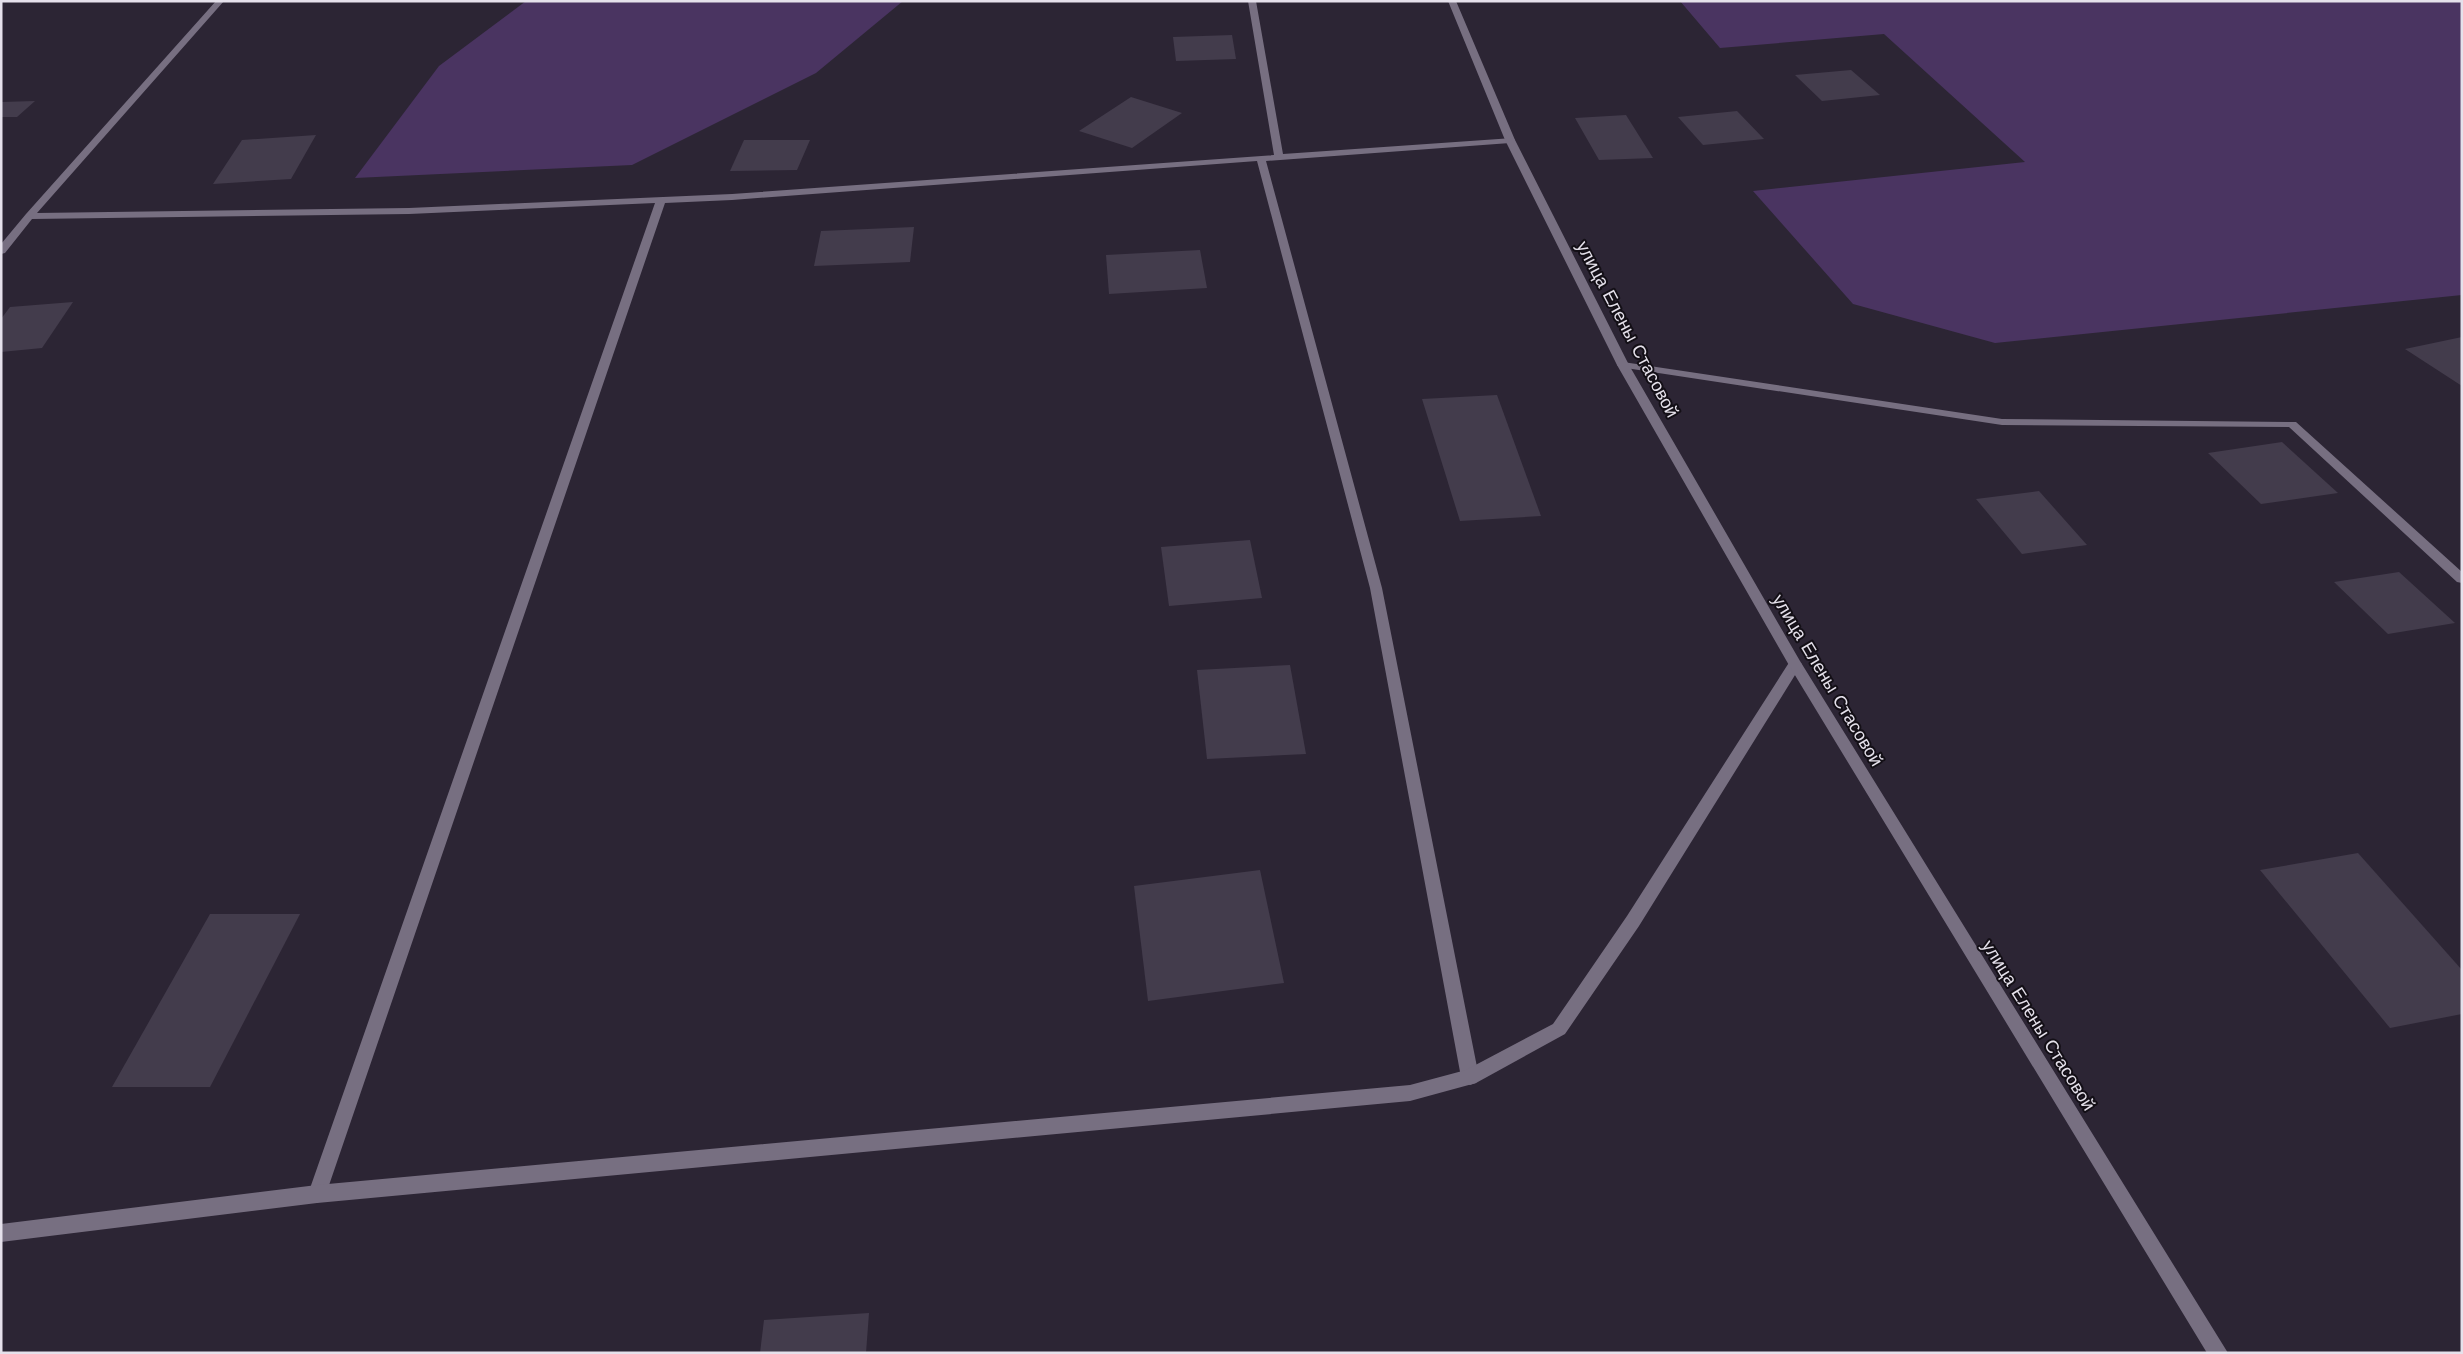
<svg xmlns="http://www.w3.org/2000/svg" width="2463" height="1354" viewBox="0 0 2463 1354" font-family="'Work Sans',sans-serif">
	<rect width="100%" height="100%" fill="#2c2534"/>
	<g fill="#4a3461">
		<path d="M526,1H903L816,73L632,165L355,178L439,66Z"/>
		<path d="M1680,1H2462V295L1995,343L1853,304L1753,191L2025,162L1884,34L1720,48Z"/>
	</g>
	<g fill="#433c4c">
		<path d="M1232,35L1236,59L1176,61L1173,37Z"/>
		<path d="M1851,70L1880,95L1822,101L1795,75Z"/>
		<path d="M1131,97L1182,113L1132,148L1079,131Z"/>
		<path d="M35,101L17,117H1V102Z"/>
		<path d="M1737,111L1764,139L1703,145L1678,117Z"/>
		<path d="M1626,115L1653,158L1599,160L1575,118Z"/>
		<path d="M316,135L291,179L213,184L242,140Z"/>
		<path d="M744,140H810L797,170L730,171Z"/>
		<path d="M914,227L910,262L814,266L821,231Z"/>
		<path d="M1200,250L1207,288L1109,294L1106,255Z"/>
		<path d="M73,302L42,348L1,352V319L10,307Z"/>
		<path d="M2462,337V386L2405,349Z"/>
		<path d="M1497,395L1541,516L1460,521L1422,399Z"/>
		<path d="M2282,442L2338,493L2261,504L2208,453Z"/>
		<path d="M2039,491L2087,545L2022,554L1976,499Z"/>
		<path d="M1250,540L1262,598L1169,606L1161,547Z"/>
		<path d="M2399,572L2455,623L2388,634L2334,582Z"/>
		<path d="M1290,665L1306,754L1207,759L1197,670Z"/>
		<path d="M2358,853L2462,970V1014L2390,1028L2260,870Z"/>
		<path d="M1260,870L1284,983L1148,1001L1134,886Z"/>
		<path d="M210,914H300L210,1087H112Z"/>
		<path d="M869,1313L866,1353H760L764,1320Z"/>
	</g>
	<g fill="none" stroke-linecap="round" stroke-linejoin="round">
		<path fill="#776f81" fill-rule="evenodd" d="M216,1H224L37,213L409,208L732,194L1274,155L1248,1H1256L1283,154L1513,138L1515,140L1510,143L1266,161L1382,588L1479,1077L1476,1083L1470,1085L1464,1083L1461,1077L1370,588L1257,161L732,200L665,203L326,1194L323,1200L317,1203L311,1200L308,1194L655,203L409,214L32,219L5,253L1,254V244L26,214Z"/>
		<g fill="#776f81" fill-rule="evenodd">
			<path d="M1623,362L2002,419L2296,422L2462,572V583L2457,582L2289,427L2002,425L1619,367L1617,365Z"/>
			<path d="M1795,659L1802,664L1800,667L1639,926L1565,1034L1476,1083L1410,1101L317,1203L1,1242V1224L317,1185L1410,1085L1466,1070L1553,1024L1627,916L1790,661Z"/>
		</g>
		<path fill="#776f81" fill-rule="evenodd" d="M1448,1H1456L1515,140L1629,365L1800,661L2228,1353H2207L1790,667L1617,365L1505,140Z"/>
	</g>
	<g text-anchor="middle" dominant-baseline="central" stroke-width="4" stroke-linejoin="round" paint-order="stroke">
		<g font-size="18" fill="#e5e1eb" stroke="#130f16">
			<text transform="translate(1628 329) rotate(62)">улица Елены Стасовой</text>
			<text transform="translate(1828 680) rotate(59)">улица Елены Стасовой</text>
			<text transform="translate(2039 1025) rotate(58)">улица Елены Стасовой</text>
		</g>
	</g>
	<rect width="2463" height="1354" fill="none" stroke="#e5e1eb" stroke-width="5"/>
</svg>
